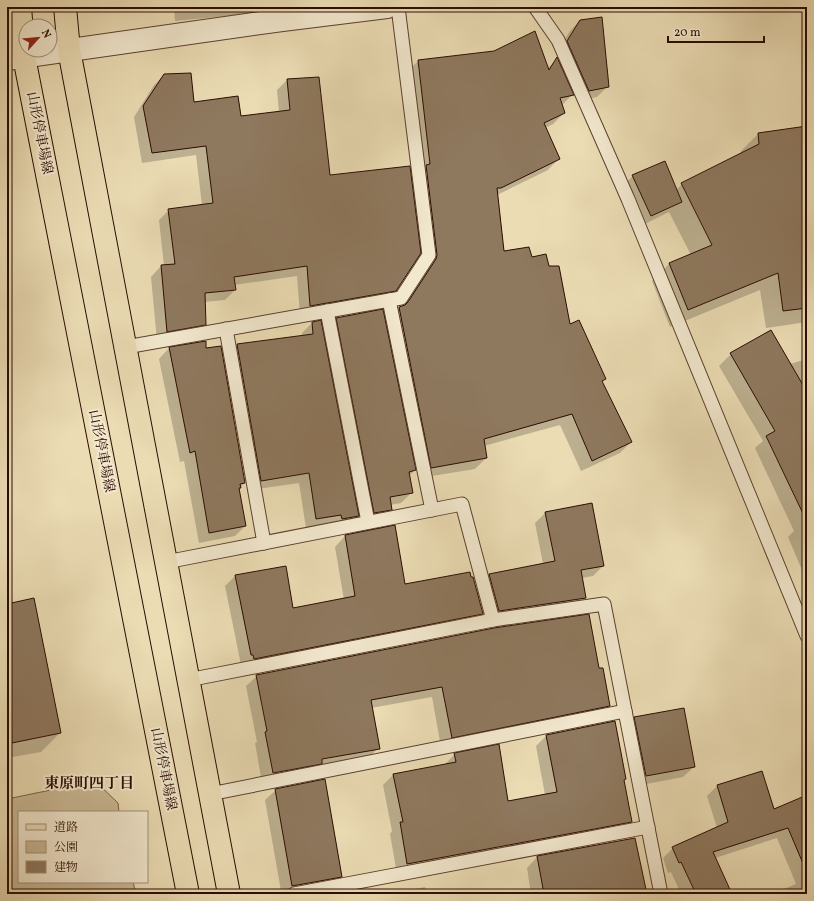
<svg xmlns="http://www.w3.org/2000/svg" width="814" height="901" viewBox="0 0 814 901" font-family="Vollkorn,'Noto Serif JP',serif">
	<rect width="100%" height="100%" fill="#ebdcb4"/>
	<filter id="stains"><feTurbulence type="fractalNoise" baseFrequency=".005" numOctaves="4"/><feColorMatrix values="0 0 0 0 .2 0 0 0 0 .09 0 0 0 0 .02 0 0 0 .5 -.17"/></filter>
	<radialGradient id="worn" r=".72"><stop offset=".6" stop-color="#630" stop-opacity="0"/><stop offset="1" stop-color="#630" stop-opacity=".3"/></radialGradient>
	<path fill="#cab995" stroke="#7a624a" d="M95,781L118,803L119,812H19V882H133L136,894H7V799Z"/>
	<g fill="#0003">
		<path d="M174,7H337L247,14L175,21Z"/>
		<path d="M580,20L608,86L597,97L579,101L557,52L570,31Z"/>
		<path d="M557,59L572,95L561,106L564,113L553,124L545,128L559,158L548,170L497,195L503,252L531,258L549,267L569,326L605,379L602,382L631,442L620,453L581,471L560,425L484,446L486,458L475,469L420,478L388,319L399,307H402L425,272L407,72L418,61L548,68Z"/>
		<path d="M164,75L193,103L240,117L279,112L277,90L287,80L329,176L395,290L385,301L300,316L297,276L234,285L235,290L225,300L204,302L205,324L195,334L157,341L151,277L161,266H164L159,220L169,210L202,205L196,155L142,163L134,117L154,85Z"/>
		<path d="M807,127V322L766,328L760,290L670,327L652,281L669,264L691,255L669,212L641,226L622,186L633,176L676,190L682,184L741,154V151L758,134Z"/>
		<path d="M337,319L415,470L409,476L412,492L401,503L390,505L391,509L380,520L364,523L326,329Z"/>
		<path d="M312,323L358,516L348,526L306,528L299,483L251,490L227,355L237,345L303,337L302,333Z"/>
		<path d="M169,348L205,349L244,483L239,489L245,526L235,536L199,543L184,461L180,462L159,359Z"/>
		<path d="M731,354L790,364L807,359V582L788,537L794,531L755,448L763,441L719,366Z"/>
		<path d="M546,512L603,566L593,576L582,578L585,598L575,609L489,621L479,585L489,574L543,564L535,523Z"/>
		<path d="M394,527L404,585L482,614L472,624L241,665L225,586L236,575L293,609L344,600L335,547L345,536Z"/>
		<path d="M7,605L60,733L41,752L7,758Z"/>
		<path d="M599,670L609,706L598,716L441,747L432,697L371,708L378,748L368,759L262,783L255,743L257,742L246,686L257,676Z"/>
		<path d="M635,718L694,767L683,777L636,786L624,728Z"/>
		<path d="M546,736L623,781L631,822L620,832L397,874L390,834L392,831L383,785L394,774L444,765L455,754L507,802L545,795L536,746Z"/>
		<path d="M761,772L773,810L807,796V894H772L796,884L777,838L715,858L731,894H681L671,872L668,873L663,858L673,848L717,828L707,796L717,786Z"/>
		<path d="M276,790L341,876L330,887L298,888L281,891L265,800Z"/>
		<path d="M537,857L645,894H531L527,868Z"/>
		<path d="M425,887L426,894H389Z"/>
	</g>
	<g fill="#8e785e" stroke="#2a0c00">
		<path d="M602,17L609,87L589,91L567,41L580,20Z"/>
		<path d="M535,31L549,70L557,57L574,95L560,98L565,113L544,123L560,159L501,188H497L504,251L529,247L532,257L546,254L549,266H559L570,324L579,320L606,379L602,381L632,442L592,461L572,414L484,439L487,458L431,468L399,307L405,305L408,302L436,259L437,255L426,165L430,164L418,60L494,51Z"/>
		<path d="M191,73L194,102L238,96L241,116L290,110L287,79L319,77L330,175L410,166L421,253L396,291L310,306L307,266L234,277L236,290L205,293L206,325L167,332L161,265L175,264L168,209L213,203L206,146L152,153L143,106L164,74Z"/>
		<path d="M807,126V308L783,311L778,273L688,310L669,263L712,245L681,183L759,144L758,133Z"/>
		<path d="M665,161L682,202L651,216L632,175Z"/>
		<path d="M383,309L416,470L409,472L413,493L390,497L392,510L374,513L336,318Z"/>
		<path d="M321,320L359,516L342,519L341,515L316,519L309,473L261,481L237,344L313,334L312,322Z"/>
		<path d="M771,330L807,392V522L766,436L775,431L730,353Z"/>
		<path d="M206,341V348L221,346L245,483L240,484L241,488H239L246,526L209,533L195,451L190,453L169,347Z"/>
		<path d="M592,503L604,566L581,570L586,598L499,611L489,574L555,561L545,512Z"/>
		<path d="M395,525L405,584L470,572L471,577H473L483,614L254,659L253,655H251L235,575L286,566L293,608L355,596L345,535Z"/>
		<path d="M34,598L61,733L7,744V604Z"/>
		<path d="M589,614L599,668H603L610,706L452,738L442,687L371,700L380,749L322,759V764L273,773L265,732L267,731L256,675L494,628Z"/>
		<path d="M684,708L695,767L646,776L634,717Z"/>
		<path d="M615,721L626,779L624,780L632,822L407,864L400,822H403L393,774L456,762L454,753L499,744L508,801L557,792L546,735Z"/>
		<path d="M762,771L774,809L807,795V873L788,828L713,852L732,894H696L681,862L679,863L672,847L728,822L717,785Z"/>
		<path d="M325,779L342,877L292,886L275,789Z"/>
		<path d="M635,838L647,894H544L537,856Z"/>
	</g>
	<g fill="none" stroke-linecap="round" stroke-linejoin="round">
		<defs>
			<g id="lane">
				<path d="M535,7L558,40L628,199L807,636"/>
				<path d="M389,300L432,510"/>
				<path d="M327,311L368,522"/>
				<path d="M226,329L264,543"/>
				<path d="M126,347L401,298L429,255L398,7"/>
				<path d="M166,562L462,504L493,620L604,604L661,894"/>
				<path d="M188,680L493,620"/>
				<path d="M210,794L625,711"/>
				<path d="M294,894L648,827"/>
			</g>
			<path id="street" d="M7,59L282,20L387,7"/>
			<g id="primary">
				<path d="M20,7L24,57L188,894"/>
				<path d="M65,7L69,50L229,894"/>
			</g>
		</defs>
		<use href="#lane" stroke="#5a402d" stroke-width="15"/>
		<use href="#street" stroke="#5a402d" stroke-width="24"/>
		<use href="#primary" stroke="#2a0c00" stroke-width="24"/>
		<use href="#lane" stroke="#f2e8ce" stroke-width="13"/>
		<use href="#street" stroke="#f2e8ce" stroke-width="22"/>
		<use href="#primary" stroke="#ebdcb4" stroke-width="22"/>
	</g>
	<g text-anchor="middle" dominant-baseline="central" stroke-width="4" stroke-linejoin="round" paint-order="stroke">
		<g font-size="14" fill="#2a0c00" stroke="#f2e8ce">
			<text transform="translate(39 133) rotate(79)">山形停車場線</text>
			<text transform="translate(101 451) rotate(79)">山形停車場線</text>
			<text transform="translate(163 769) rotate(79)">山形停車場線</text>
		</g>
		<g font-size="15" font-weight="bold" fill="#2a0c00" stroke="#f2e8ce">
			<text x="89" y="784">東原町四丁目</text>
		</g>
	</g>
	<rect width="814" height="901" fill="none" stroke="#ebdcb4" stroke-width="24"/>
	<rect x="8" y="8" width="798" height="885" fill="none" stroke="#2a0c00" stroke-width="2"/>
	<rect x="12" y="12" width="790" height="877" fill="none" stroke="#2a0c00"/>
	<rect x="18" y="811" width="130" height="72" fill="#f2e8ce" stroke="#a2907c"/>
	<rect x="26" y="824" width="20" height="6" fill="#ebdcb4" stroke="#a2907c"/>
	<text x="54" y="831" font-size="12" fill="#2a0c00">道路</text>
	<rect x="26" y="841" width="20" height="12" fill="#cab995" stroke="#a2907c"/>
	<text x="54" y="851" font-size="12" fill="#2a0c00">公園</text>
	<rect x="26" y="861" width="20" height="12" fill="#8e785e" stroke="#a2907c"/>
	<text x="54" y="871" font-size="12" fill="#2a0c00">建物</text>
	<g transform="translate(38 38) rotate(63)"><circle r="19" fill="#f2e8ce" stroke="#a2907c"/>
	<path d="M0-3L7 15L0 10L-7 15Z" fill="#8f2418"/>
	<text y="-6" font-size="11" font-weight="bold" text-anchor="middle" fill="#2a0c00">N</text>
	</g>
	<path d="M668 36v6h96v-6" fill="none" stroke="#2a0c00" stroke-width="2"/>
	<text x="674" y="36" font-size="12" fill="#2a0c00" stroke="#f2e8ce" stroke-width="3" paint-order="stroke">20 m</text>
	<rect width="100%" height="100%" filter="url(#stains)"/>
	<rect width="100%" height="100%" fill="url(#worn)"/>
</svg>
